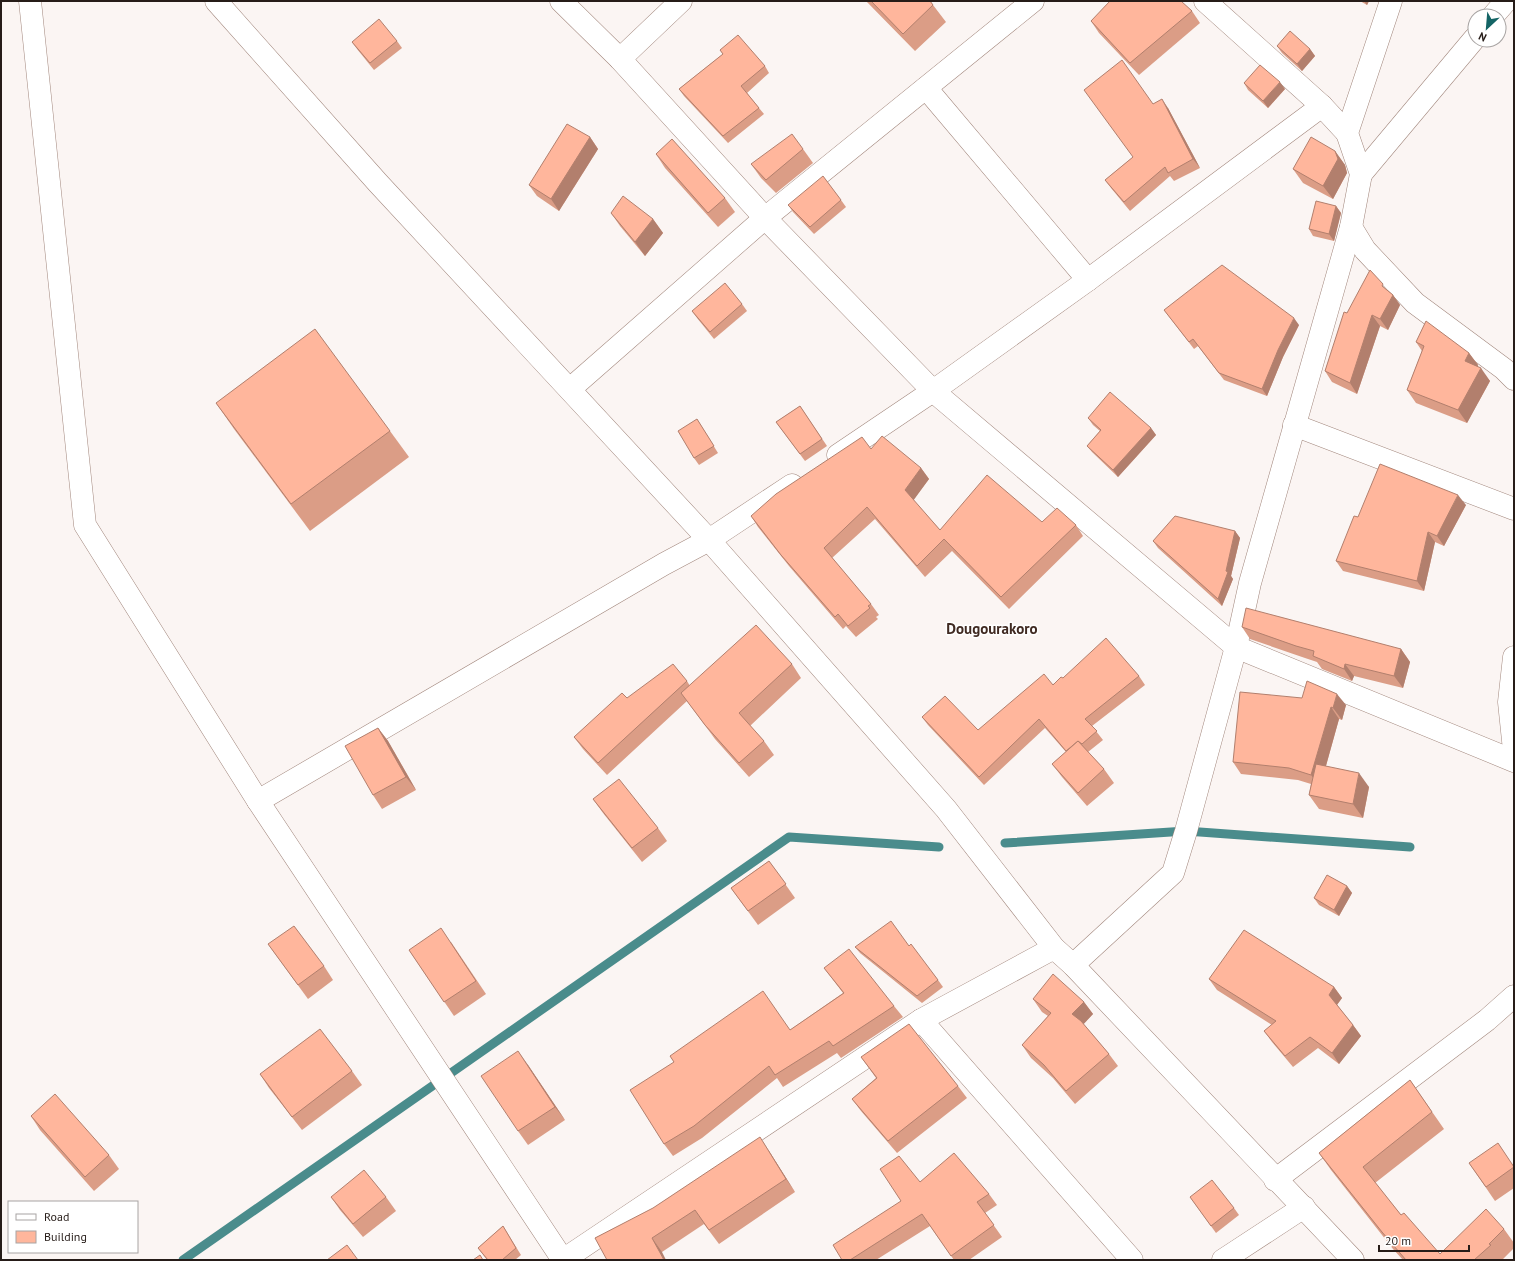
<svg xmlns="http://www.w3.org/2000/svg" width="1515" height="1261" viewBox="0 0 1515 1261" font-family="'PT Sans',sans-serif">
	<rect width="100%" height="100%" fill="#fbf5f3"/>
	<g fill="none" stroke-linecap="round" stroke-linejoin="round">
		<g stroke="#4a8c8c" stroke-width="9">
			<path d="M1005,843L1186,831L1410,847"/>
			<path d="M183,1260L789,837L939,847"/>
		</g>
		<defs>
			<g id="minor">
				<path d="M30,1L85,525L258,801L563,1260"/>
				<path d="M561,1L620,59L765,218L933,391L1236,647L1514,761"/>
				<path d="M1205,1L1322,106L1347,133"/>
				<path d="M1493,16L1506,1"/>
				<path d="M620,59L681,1"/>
				<path d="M926,88L1088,280"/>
				<path d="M1361,174L1475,38"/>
				<path d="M1351,227L1365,250L1415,303L1504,369L1514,379"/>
				<path d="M570,389L765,218L1033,1"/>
				<path d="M1294,425L1514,509"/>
				<path d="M838,455L933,391L1088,280L1322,106"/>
				<path d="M1514,657L1509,702L1514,750"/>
				<path d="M258,801L664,564L709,540L792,485"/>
				<path d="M1073,965L1173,873L1186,831L1236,647L1250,583L1351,227L1361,174L1347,133L1391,1"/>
				<path d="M921,1020L1132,1260"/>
				<path d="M1275,1180L1487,1020L1514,996"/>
				<path d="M563,1260L921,1020L1054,948"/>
				<path d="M1223,1260L1304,1207"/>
			</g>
			<path id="secondary" d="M216,1L378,183L709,540L946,809L1054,948L1073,965L1353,1260"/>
		</defs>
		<use href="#minor" stroke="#a2877d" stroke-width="23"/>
		<use href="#secondary" stroke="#a2877d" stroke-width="23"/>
		<use href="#minor" stroke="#fff" stroke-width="22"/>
		<use href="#secondary" stroke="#fff" stroke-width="22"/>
	</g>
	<g fill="#db9d86">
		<path d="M866,1H930L933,5L946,22L915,51Z"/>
		<path d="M1360,1H1369L1367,5Z"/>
		<path d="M1192,11L1200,23L1139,75L1099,33L1091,21Z"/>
		<path d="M397,41L402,48L374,70L357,49L352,42Z"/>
		<path d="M1277,46L1310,49L1315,56L1302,71L1282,53Z"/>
		<path d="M720,50L765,66L769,73L747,93L759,108L764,114L728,143L684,96L679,89L723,54Z"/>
		<path d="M1244,83L1285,89L1268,108L1248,90Z"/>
		<path d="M1153,104L1168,108L1200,168L1174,181L1170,176L1130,211L1111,188L1105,180L1133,157Z"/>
		<path d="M590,137L598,149L559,211L537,196L529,185Z"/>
		<path d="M803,149L813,163L776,193L761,178L751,164Z"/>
		<path d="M1335,151L1345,165L1347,173L1333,199L1303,183L1293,169Z"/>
		<path d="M656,154L725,198L735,212L718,227L665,168Z"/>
		<path d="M841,200L846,207L814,234L793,212L788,205Z"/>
		<path d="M1336,206L1341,213L1334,241L1313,236L1309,229Z"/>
		<path d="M611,213L653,219L663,233L645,256L620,226Z"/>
		<path d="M1386,289L1393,295L1400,305L1388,330L1380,326L1357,394L1332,382L1325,371L1347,313Z"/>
		<path d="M742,304L747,311L714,339L697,318L692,311Z"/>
		<path d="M1164,310L1299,325L1283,357L1267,396L1224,380L1198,346L1194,349Z"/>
		<path d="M1416,342L1469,353L1478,365L1477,367L1490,381L1467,423L1416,403L1407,390L1422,351Z"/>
		<path d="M216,403L390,431L409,457L310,531L234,429Z"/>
		<path d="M800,406L827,446L805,461L776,422Z"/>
		<path d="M1088,418L1151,428L1156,435L1118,477L1092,452L1087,446L1100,431L1093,425Z"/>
		<path d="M697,419L718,453L699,465L694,458Z"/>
		<path d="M871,449L921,468L929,479L913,500L940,530L1042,522L1076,525L1083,536L1009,609L952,551L925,577L875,519L832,558L871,604L879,615L876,617L878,619L856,637L846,626L843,629L789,566L758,527L751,516Z"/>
		<path d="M1466,505L1444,546L1435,542L1424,591L1343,571L1336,561L1358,517Z"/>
		<path d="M1235,531L1240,538L1231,576L1233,579L1222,606L1158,548L1153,541Z"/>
		<path d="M1242,627L1401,649L1410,662L1403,688L1354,676L1352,681L1322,669L1317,662L1305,658L1250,639Z"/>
		<path d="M792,664L801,678L750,726L764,741L774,755L749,777L715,739L687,701L607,775L583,749L574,737L627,698L687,681L690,686Z"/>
		<path d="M1139,676L1145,685L1092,726L1103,740L1088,752L1104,769L1114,783L1087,806L1062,777L1052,764L1066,752L1045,728L984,785L928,725L922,717L978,730L1063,678Z"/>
		<path d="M1302,698L1346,705L1342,720L1339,719L1326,766L1369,787L1363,818L1319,809L1309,795L1311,784L1298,780L1241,774L1233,762Z"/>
		<path d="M378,728L388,741L416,790L382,809L373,795Z"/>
		<path d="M593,799L658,828L667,841L642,862L603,813Z"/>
		<path d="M769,861L795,898L758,925L731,888Z"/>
		<path d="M1347,886L1352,893L1339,916L1319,905L1314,898Z"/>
		<path d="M451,942L486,994L454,1016L409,950Z"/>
		<path d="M268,944L324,966L333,980L308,999Z"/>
		<path d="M909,946L938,980L943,987L922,1003L860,953L855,947Z"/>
		<path d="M824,968L894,1006L903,1017L841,1058L837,1053L783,1087L777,1078L702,1138L673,1156L664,1144L674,1062L670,1056L790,1030L843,993Z"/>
		<path d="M1209,979L1334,987L1342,998L1337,1005L1353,1025L1361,1036L1339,1064L1318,1048L1293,1067L1272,1042L1264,1031L1272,1025L1217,990Z"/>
		<path d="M1033,999L1084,1002L1093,1014L1083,1024L1109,1054L1118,1066L1075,1104L1053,1078L1031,1058L1022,1045L1048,1016L1042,1012Z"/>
		<path d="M861,1057L958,1086L967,1098L897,1153L861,1111L852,1099L876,1078Z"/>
		<path d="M528,1065L565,1120L528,1145L518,1131Z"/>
		<path d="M352,1071L362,1085L302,1130L269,1088L260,1074Z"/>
		<path d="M1410,1080L1444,1129L1375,1183L1401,1215L1440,1254L1504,1229L1514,1243V1248L1502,1260H1403L1393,1249L1331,1170L1319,1153Z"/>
		<path d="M31,1116L109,1155L119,1169L94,1191L40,1130Z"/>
		<path d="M769,1151L795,1192L719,1244L704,1224L662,1252L595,1238Z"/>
		<path d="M1469,1163L1514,1166V1188L1495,1201Z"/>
		<path d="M920,1182L989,1194L997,1205L985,1213L1002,1237L969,1260H954L930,1226L876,1260H842Z"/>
		<path d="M331,1197H386L396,1211L363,1237L340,1210Z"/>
		<path d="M1190,1197L1234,1208L1239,1215L1216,1233Z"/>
		<path d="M503,1226L521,1255L515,1260H487L478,1248Z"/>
	</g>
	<g fill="#b27f6d">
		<path d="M1364,1H1369L1367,5Z"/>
		<path d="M1310,49L1315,56L1302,71L1297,64Z"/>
		<path d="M1280,82L1285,89L1268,108L1263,101Z"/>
		<path d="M1162,99L1168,108L1200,168L1193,159Z"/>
		<path d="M590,137L598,149L559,211L551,199Z"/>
		<path d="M1335,151L1345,165L1347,173L1333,199L1323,186Z"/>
		<path d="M1336,206L1341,213L1334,241L1329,234Z"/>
		<path d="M653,219L663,233L645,256L635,242Z"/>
		<path d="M1393,295L1400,305L1388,330L1380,319Z"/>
		<path d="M1372,315L1380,326L1357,394L1350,383Z"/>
		<path d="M1294,318L1299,325L1283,357L1267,396L1262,389L1278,350Z"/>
		<path d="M1469,353L1478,365L1474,374L1465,361Z"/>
		<path d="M1481,368L1490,381L1467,423L1458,410Z"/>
		<path d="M1151,428L1156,435L1118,477L1113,470Z"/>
		<path d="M921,468L929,479L913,501L905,490Z"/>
		<path d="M1458,495L1466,505L1444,546L1437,536Z"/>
		<path d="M1235,531L1240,538L1231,576L1233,579L1222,606L1218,599L1226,571Z"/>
		<path d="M1428,532L1435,542L1424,591L1417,581Z"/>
		<path d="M1401,649L1410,662L1403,688L1394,676Z"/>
		<path d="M1345,664L1354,676L1352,681L1344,669Z"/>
		<path d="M1337,694L1346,705L1342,720L1333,708Z"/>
		<path d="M1331,707L1339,719L1320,787L1311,775Z"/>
		<path d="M378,728L388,741L416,790L406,777Z"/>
		<path d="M1359,773L1369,787L1363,818L1353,804Z"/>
		<path d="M1347,886L1352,893L1339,916L1334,910Z"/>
		<path d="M1334,987L1342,998L1336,1006L1329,995Z"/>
		<path d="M1084,1002L1093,1014L1081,1027L1072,1014Z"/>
		<path d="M1353,1025L1361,1036L1339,1064L1332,1053Z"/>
		<path d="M518,1051L528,1065L565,1120L555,1107Z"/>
		<path d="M760,1137L769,1151L795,1192L786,1179Z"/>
		<path d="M652,1238L662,1252L666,1260H664Z"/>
	</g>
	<g fill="#ffb69c" stroke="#b27f6d">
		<path d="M871,1H930L933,5L903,34Z"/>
		<path d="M1110,1H1181L1192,11L1130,63L1091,21Z"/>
		<path d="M379,19L397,41L370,63L352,42Z"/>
		<path d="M1290,31L1310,49L1297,64L1277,46Z"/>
		<path d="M738,35L765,66L741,86L759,108L723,136L679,89L723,54L720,50Z"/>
		<path d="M1122,60L1153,104L1162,99L1193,159L1168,173L1165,167L1124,202L1105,180L1133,157L1084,90Z"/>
		<path d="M1260,65L1280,82L1263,101L1244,83Z"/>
		<path d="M567,124L590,137L551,199L529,185Z"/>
		<path d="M792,134L803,149L766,180L751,164Z"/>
		<path d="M1311,137L1335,151L1338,159L1323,186L1293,169Z"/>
		<path d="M672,139L725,198L708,213L656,154Z"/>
		<path d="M823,176L841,200L810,227L788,205Z"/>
		<path d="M623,196L653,219L635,242L611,213Z"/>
		<path d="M1316,201L1336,206L1329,234L1309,229Z"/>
		<path d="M1222,265L1294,318L1278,350L1262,389L1219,373L1193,339L1189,342L1164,310Z"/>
		<path d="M1370,270L1383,284L1382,286L1393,295L1380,319L1372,315L1350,383L1325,371L1344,312L1347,313Z"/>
		<path d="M725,283L742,304L710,332L692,311Z"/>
		<path d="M1426,321L1469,353L1465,361L1481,368L1458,410L1407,390L1424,346L1416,342Z"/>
		<path d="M315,329L390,431L291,504L216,403Z"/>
		<path d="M1110,392L1151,428L1113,470L1087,446L1101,430L1088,418Z"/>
		<path d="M800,406L822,439L800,454L776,422Z"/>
		<path d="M697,419L714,446L694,458L678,431Z"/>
		<path d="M882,436L921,468L905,490L940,530L987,475L1042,522L1057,508L1076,525L1001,597L944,539L917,566L867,507L824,548L871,604L868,606L870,608L848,626L838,614L835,617L781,555L751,516L776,494L862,437L871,449Z"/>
		<path d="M1380,464L1458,495L1437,536L1428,532L1417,581L1336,561L1354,516L1358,517Z"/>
		<path d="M1175,516L1235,531L1226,571L1228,572L1218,599L1153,541Z"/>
		<path d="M1246,608L1401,649L1394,676L1345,664L1344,669L1313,656L1314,651L1296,646L1242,627Z"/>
		<path d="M756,625L792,664L739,713L764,741L739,763L705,725L681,693Z"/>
		<path d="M1106,638L1139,676L1085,719L1097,731L1082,744L1078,741L1066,751L1039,719L979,777L922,717L945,696L978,730L1044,674L1053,685L1061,677L1063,678Z"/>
		<path d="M673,664L687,681L598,763L574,737L622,693L627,698Z"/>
		<path d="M1307,681L1337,694L1333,708L1331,707L1311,775L1289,768L1233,762L1240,692L1302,698Z"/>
		<path d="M378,728L406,777L373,795L345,746Z"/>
		<path d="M1078,741L1104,769L1078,793L1052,764Z"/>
		<path d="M1316,764L1359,773L1353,804L1309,795Z"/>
		<path d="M619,779L658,828L632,848L593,799Z"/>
		<path d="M769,861L786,884L748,911L731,888Z"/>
		<path d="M1327,875L1347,886L1334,910L1314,898Z"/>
		<path d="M891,921L909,946L911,944L938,980L917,996L855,947Z"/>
		<path d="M294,926L324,966L298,985L268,944Z"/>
		<path d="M441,928L476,981L444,1002L409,950Z"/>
		<path d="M1244,930L1334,987L1329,995L1353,1025L1332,1053L1310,1037L1285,1056L1264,1031L1276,1021L1209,979Z"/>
		<path d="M849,949L894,1006L833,1046L829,1041L775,1075L769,1066L694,1126L664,1144L630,1090L674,1062L670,1056L763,991L790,1030L844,993L824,968Z"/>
		<path d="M1053,974L1084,1002L1072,1014L1081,1021L1109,1054L1066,1091L1044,1065L1022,1045L1051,1013L1033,999Z"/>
		<path d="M909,1024L958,1086L888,1141L852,1099L877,1078L861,1057Z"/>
		<path d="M320,1029L352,1071L292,1117L260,1074Z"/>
		<path d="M518,1051L555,1107L518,1131L481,1076Z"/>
		<path d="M1410,1080L1432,1112L1363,1167L1401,1215L1404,1213L1440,1254L1486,1209L1504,1229L1489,1244L1491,1245L1474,1260H1406L1382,1232L1319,1153Z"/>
		<path d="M55,1094L109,1155L85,1177L31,1116Z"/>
		<path d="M760,1137L786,1179L709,1230L695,1210L652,1238L664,1260H607L595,1238L653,1208Z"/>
		<path d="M1498,1143L1514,1167L1486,1187L1469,1163Z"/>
		<path d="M954,1153L989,1194L977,1202L994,1225L951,1256L922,1214L850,1260H842L833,1245L901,1201L880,1169L899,1156L920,1182Z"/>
		<path d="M364,1170L386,1197L353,1224L331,1197Z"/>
		<path d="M1212,1180L1234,1208L1211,1226L1190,1197Z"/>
		<path d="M503,1226L516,1248L502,1260H488L478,1248Z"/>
		<path d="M347,1245L358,1260H327Z"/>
		<path d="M480,1255L483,1260H473Z"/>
	</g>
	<g text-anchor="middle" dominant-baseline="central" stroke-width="3" stroke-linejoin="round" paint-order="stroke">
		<g font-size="15" font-weight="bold" fill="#402a22" stroke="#fff">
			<text x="992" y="628">Dougourakoro</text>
		</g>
	</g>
	<rect width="1515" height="1261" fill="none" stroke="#261c18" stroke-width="4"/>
	<rect x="8" y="1201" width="130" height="52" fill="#ffffff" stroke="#a8a4a3"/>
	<rect x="16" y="1214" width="20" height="6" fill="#ffffff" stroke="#a8a4a3"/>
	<text x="44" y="1221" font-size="12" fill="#261c18">Road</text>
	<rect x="16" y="1231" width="20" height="12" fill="#ffb69c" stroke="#a8a4a3"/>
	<text x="44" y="1241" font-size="12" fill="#261c18">Building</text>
	<g transform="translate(1487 28) rotate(206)"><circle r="19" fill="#ffffff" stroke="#a8a4a3"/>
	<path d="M0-3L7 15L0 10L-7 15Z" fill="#146465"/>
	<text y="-6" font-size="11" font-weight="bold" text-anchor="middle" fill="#261c18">N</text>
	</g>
	<path d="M1379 1245v6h90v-6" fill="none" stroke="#261c18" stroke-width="2"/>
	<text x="1385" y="1245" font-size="12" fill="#261c18" stroke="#ffffff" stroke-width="3" paint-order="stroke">20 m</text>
</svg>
